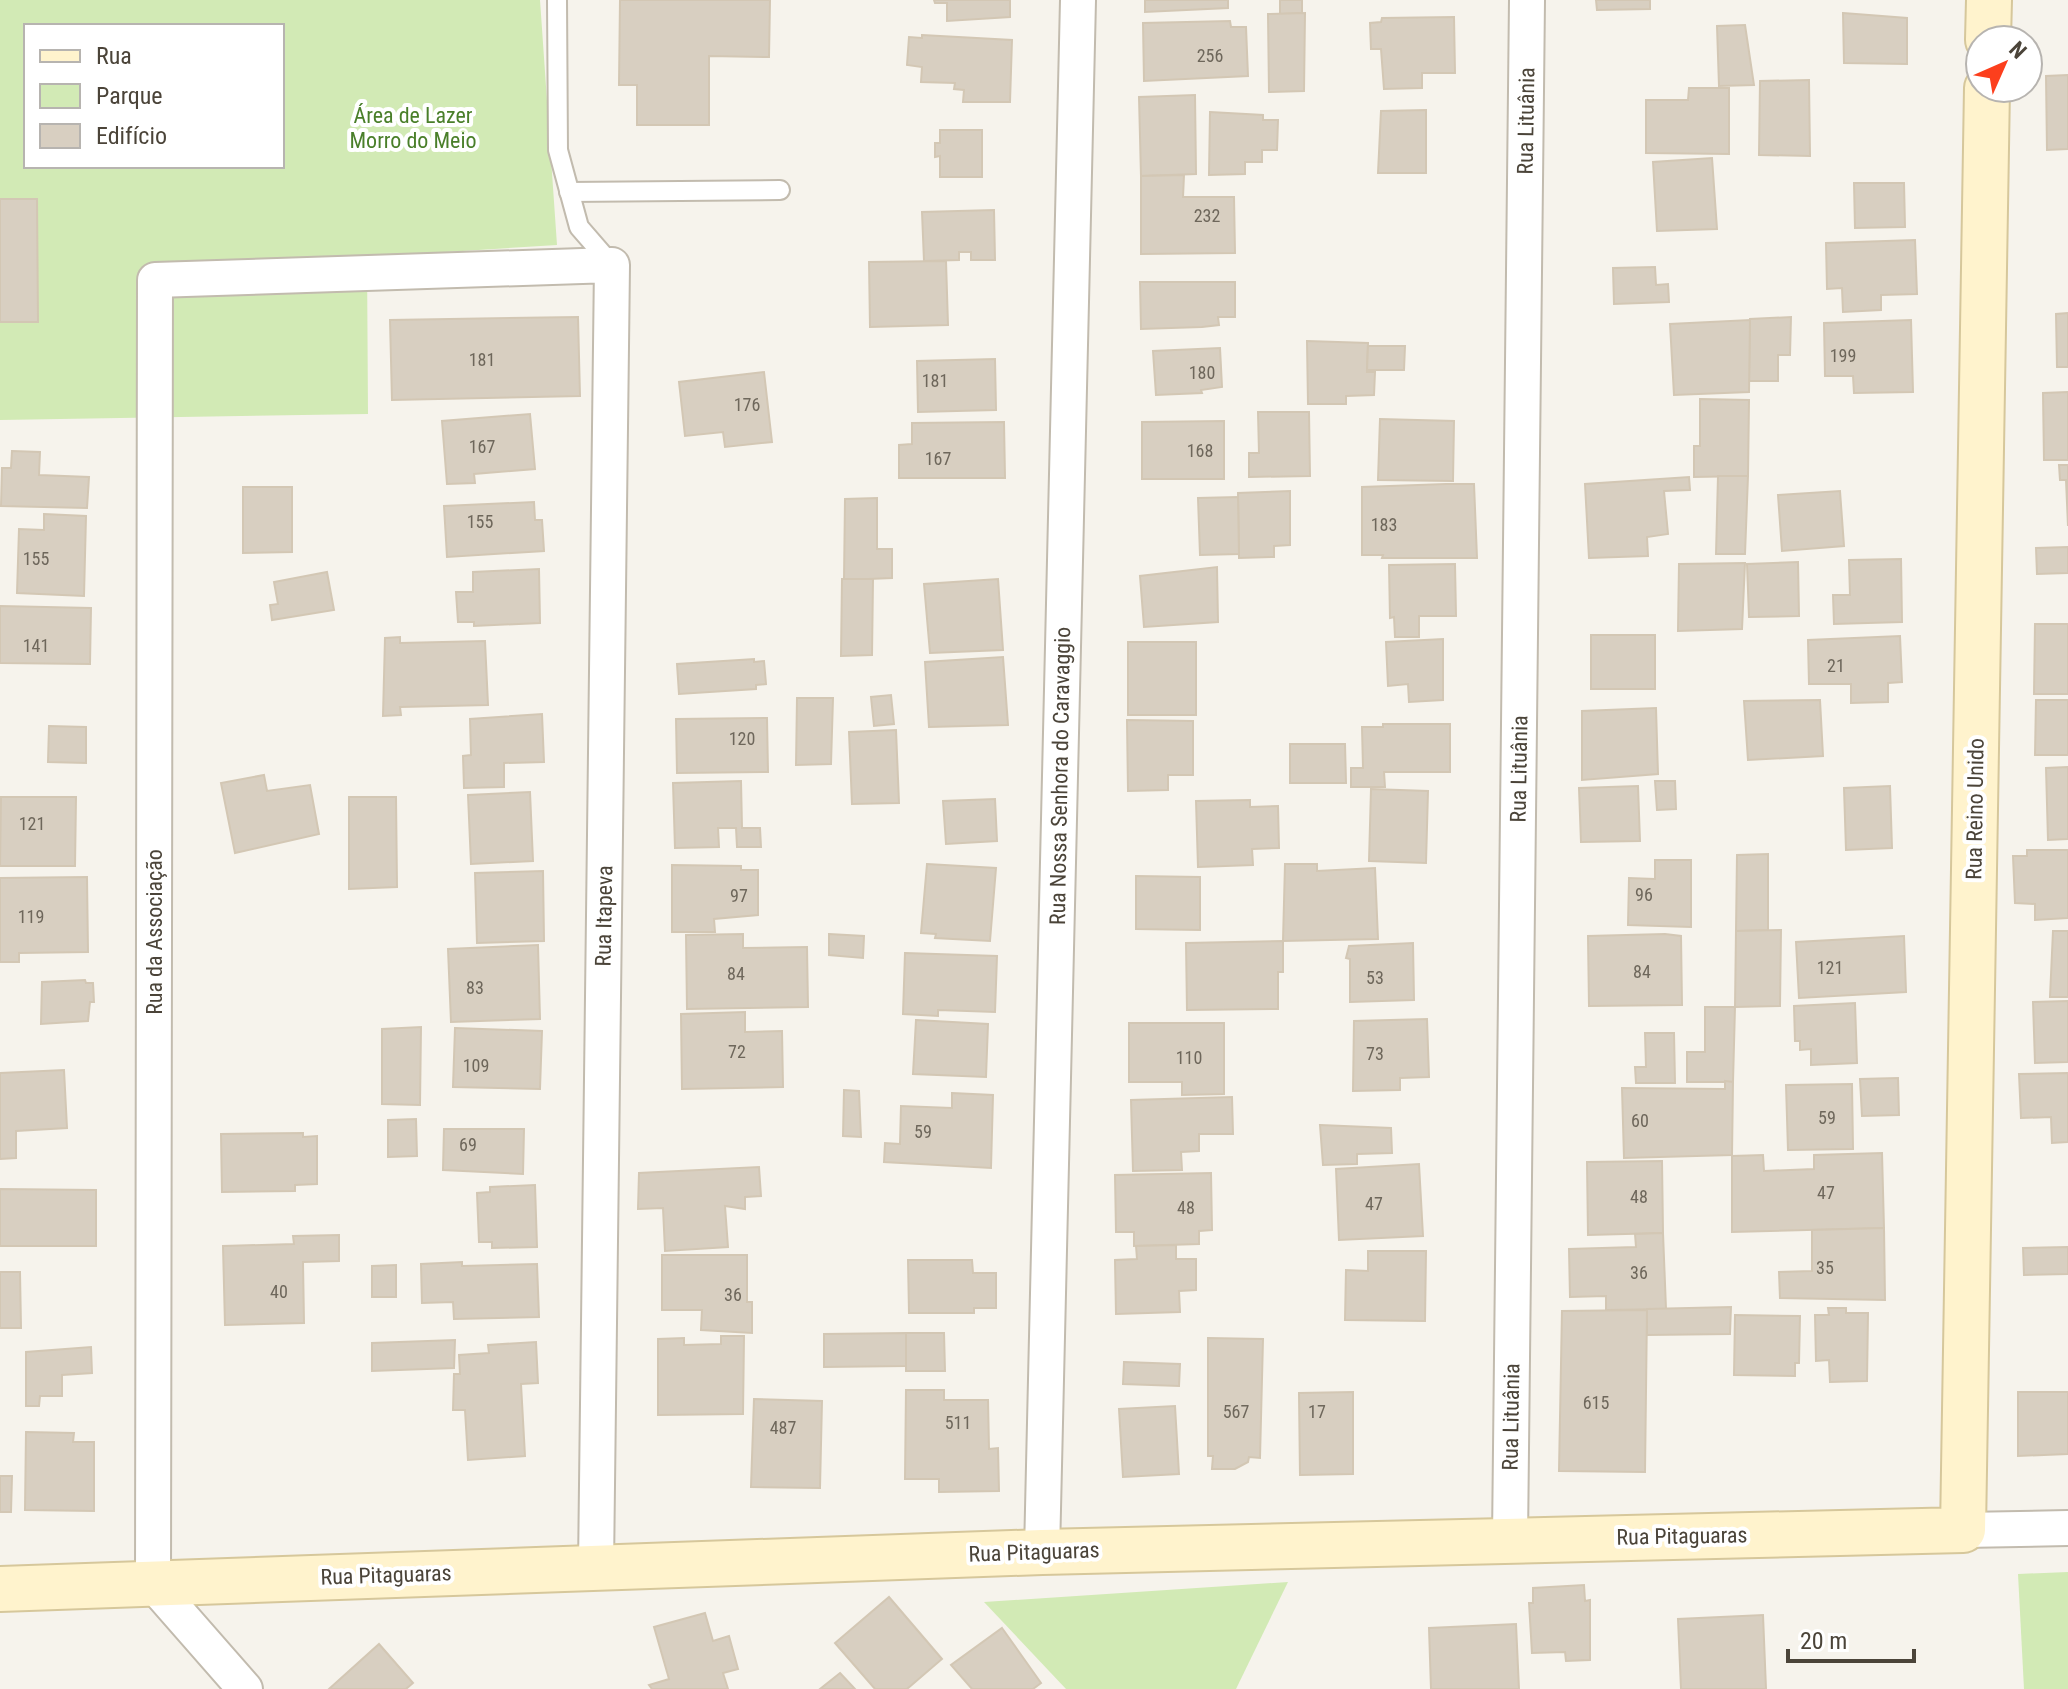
<svg xmlns="http://www.w3.org/2000/svg" width="2068" height="1689" viewBox="0 0 2068 1689" font-family="'Roboto Condensed',sans-serif">
	<rect width="100%" height="100%" fill="#f6f3ec"/>
	<g fill="#d2eab5" fill-rule="evenodd">
		<path d="M0,0H540L557,245L367,257L368,414L0,420ZM26,26H282V166H26Z"/>
		<path d="M2068,1572V1689H2024L2018,1574Z"/>
		<path d="M1288,1582L1236,1689H1066L984,1602Z"/>
	</g>
	<g fill="#d8cfc1" stroke="#d3c7b4" stroke-width="2">
		<path d="M620,0H770L769,57L709,56V125H637V85H619Z"/>
		<path d="M934,0H1010V17L947,21V3H935Z"/>
		<path d="M1145,0H1228V8L1145,12Z"/>
		<path d="M1280,0H1302V13L1280,14Z"/>
		<path d="M1596,0H1650V9L1597,10Z"/>
		<path d="M1305,13L1304,91L1269,92L1268,14Z"/>
		<path d="M1843,13L1907,18V64L1844,63Z"/>
		<path d="M1454,17L1455,73H1422V88L1384,89L1381,49H1371L1370,23L1381,22L1382,18Z"/>
		<path d="M1230,21L1231,27H1246L1248,76L1144,81L1143,23Z"/>
		<path d="M1745,25L1754,85L1719,86L1717,26Z"/>
		<path d="M922,35L1012,40L1010,102H963L964,90L954,89L955,83L921,82L922,67L907,65L909,37L922,38Z"/>
		<path d="M2068,75V149L2047,150L2046,76Z"/>
		<path d="M1809,80L1810,156L1759,155L1760,81Z"/>
		<path d="M1689,88H1729V154L1646,153V100H1688Z"/>
		<path d="M1195,95L1196,174L1141,176L1139,97Z"/>
		<path d="M1426,110V173H1378L1381,111Z"/>
		<path d="M1210,112L1263,115V120H1278L1277,150H1262V162H1245V174L1209,175Z"/>
		<path d="M940,130H982V177H940V156L935,157V143H940Z"/>
		<path d="M1712,158L1717,229L1657,231L1653,162Z"/>
		<path d="M1184,175L1183,197H1234L1235,253L1141,254V176Z"/>
		<path d="M1854,183H1904L1905,227L1855,228Z"/>
		<path d="M0,199H37L38,322H0Z"/>
		<path d="M994,210L995,260H971V252H959V260L924,261L922,212Z"/>
		<path d="M1915,240L1917,294L1881,295V310L1843,312L1842,288L1827,289L1826,243Z"/>
		<path d="M946,261L948,325L870,327L869,262Z"/>
		<path d="M1655,267L1656,285L1668,284L1669,302L1614,304L1613,268Z"/>
		<path d="M1140,282H1235V317H1218L1219,325L1202,327L1141,329Z"/>
		<path d="M2068,313V367H2057L2056,314Z"/>
		<path d="M578,317L580,396L392,400L390,320Z"/>
		<path d="M1791,317L1790,355H1778V381H1749L1750,319Z"/>
		<path d="M1750,320L1749,392L1674,395L1670,324Z"/>
		<path d="M1911,320L1913,392L1854,393L1853,376H1825L1824,323Z"/>
		<path d="M1307,341L1368,343L1367,372H1375L1374,395L1346,396V404H1308Z"/>
		<path d="M1368,346H1405L1404,370H1367Z"/>
		<path d="M1220,348L1222,387L1201,390L1202,393L1156,395L1153,351Z"/>
		<path d="M995,359L996,410L918,412L917,361Z"/>
		<path d="M764,372L772,442L725,447L723,432L685,436L679,382Z"/>
		<path d="M2068,392V460H2044L2043,393Z"/>
		<path d="M1700,399L1749,400L1748,476L1694,477V446H1700Z"/>
		<path d="M1258,412H1309L1310,476L1249,477V453H1259Z"/>
		<path d="M530,414L535,469L474,474L475,483L447,484L442,421Z"/>
		<path d="M1380,419L1454,421L1453,481L1378,480Z"/>
		<path d="M1224,421V479H1142V422Z"/>
		<path d="M1004,422L1005,478H899V445L912,444V423Z"/>
		<path d="M12,451L40,452L39,475L89,477L87,508L1,506L2,468H11Z"/>
		<path d="M2059,465H2068V526L2066,480H2060Z"/>
		<path d="M1718,476H1748L1745,554H1716Z"/>
		<path d="M1689,477L1690,490L1664,491L1668,534L1647,537L1648,556L1589,558L1585,484Z"/>
		<path d="M1446,484H1474L1477,558H1382L1383,555H1362V487Z"/>
		<path d="M243,487H292V552L243,553Z"/>
		<path d="M1290,491V545L1274,546V557L1239,558L1238,493Z"/>
		<path d="M1840,491L1844,546L1782,551L1778,495Z"/>
		<path d="M1238,497L1239,554L1200,555L1198,498Z"/>
		<path d="M877,498V549H892V578L844,580L845,499Z"/>
		<path d="M534,502L535,520H542L544,551L447,557L444,506Z"/>
		<path d="M44,514L86,516L84,596L17,593L19,529L44,530Z"/>
		<path d="M2068,547V573L2037,574L2036,548Z"/>
		<path d="M1901,559L1902,622L1834,624L1833,595H1850L1849,560Z"/>
		<path d="M1798,562L1799,616L1749,617L1747,564Z"/>
		<path d="M1745,563L1742,629L1678,631L1679,564Z"/>
		<path d="M1455,564L1456,616H1419V637H1395L1394,617L1390,618L1389,565Z"/>
		<path d="M1217,567L1218,622L1144,627L1140,576Z"/>
		<path d="M539,569L540,623L474,626V622H458L456,592H473V572Z"/>
		<path d="M327,572L334,610L272,620L270,605L278,604L274,582Z"/>
		<path d="M842,579H873L872,655L841,656Z"/>
		<path d="M998,579L1003,650L930,653L924,584Z"/>
		<path d="M0,606L91,608L90,664L0,663Z"/>
		<path d="M2035,624H2068V694H2034Z"/>
		<rect x="1591" y="635" width="64" height="54"/>
		<path d="M1900,636L1902,682L1888,683V702L1851,703V684H1809L1808,640Z"/>
		<path d="M400,637V643L485,641L488,705L400,707L401,715L383,716L385,638Z"/>
		<path d="M1443,639V700L1409,702L1408,684L1388,686L1386,642Z"/>
		<rect x="1128" y="642" width="68" height="73"/>
		<path d="M1003,657L1008,725L929,727L925,662Z"/>
		<path d="M754,659V662L764,661L766,684L756,685V689L679,694L677,664Z"/>
		<path d="M891,695L894,724L874,726L871,697Z"/>
		<path d="M797,698H833L831,764L796,765Z"/>
		<path d="M1820,700L1823,756L1748,760L1744,701Z"/>
		<path d="M2036,700H2068V755H2035Z"/>
		<path d="M1656,708L1658,774L1582,780V711Z"/>
		<path d="M542,714L544,762L504,763V787L464,788L463,756L471,755L470,719Z"/>
		<path d="M767,718L768,772L677,773L676,719Z"/>
		<path d="M1127,720L1193,721V775H1168V790L1128,791Z"/>
		<path d="M1383,724H1450V772H1384L1385,787H1351V768H1363L1362,727H1383Z"/>
		<path d="M49,726L86,727V763L48,762Z"/>
		<path d="M896,730L899,803L852,804L849,732Z"/>
		<path d="M1290,744H1345L1346,783H1290Z"/>
		<path d="M2068,767V839L2048,840L2046,768Z"/>
		<path d="M264,775L267,791L310,785L319,834L235,853L221,783Z"/>
		<path d="M741,781L742,828H760L761,847H737L736,828H718L719,847L675,848L673,783Z"/>
		<path d="M1655,781H1675L1676,809L1657,810Z"/>
		<path d="M1638,786L1640,841L1581,842L1579,788Z"/>
		<path d="M1890,786L1892,848L1846,850L1844,788Z"/>
		<path d="M1371,789L1428,791L1426,863L1369,861Z"/>
		<path d="M530,792L533,861L471,864L468,795Z"/>
		<path d="M1,797H76L75,866H0Z"/>
		<path d="M349,797H396L397,887L349,889Z"/>
		<path d="M995,799L997,841L946,844L943,801Z"/>
		<path d="M1250,800V807L1278,806L1279,848L1252,849L1253,865L1198,867L1196,801Z"/>
		<path d="M2027,850H2068V918L2035,920V904L2015,903L2013,856H2027Z"/>
		<path d="M1768,854V930L1736,931L1737,855Z"/>
		<path d="M1655,860H1691V927L1628,925L1629,878L1655,879Z"/>
		<path d="M927,864L996,868L990,941L935,938L936,934L921,933Z"/>
		<path d="M1285,864H1317V871L1375,868L1378,939L1283,941Z"/>
		<path d="M672,865L741,866V870H758V915L714,919L715,932H672Z"/>
		<path d="M543,871L544,941L477,943L475,873Z"/>
		<path d="M1136,876L1200,877V930L1136,929Z"/>
		<path d="M87,877L88,952L19,953V962H0V878Z"/>
		<path d="M1781,930L1780,1006L1735,1007L1736,931Z"/>
		<path d="M2053,931H2068V997H2050Z"/>
		<path d="M743,934V948L807,947L808,1007L687,1009L686,935Z"/>
		<path d="M829,934L864,936L863,958L829,955Z"/>
		<path d="M1665,934L1681,936L1682,1005L1589,1006L1588,936Z"/>
		<path d="M1904,936L1906,992L1799,998L1796,942Z"/>
		<path d="M1283,941V972H1278V1009L1187,1010L1186,943Z"/>
		<path d="M1413,943L1414,1000L1350,1002V959L1346,958L1349,946Z"/>
		<path d="M538,945L540,1019L451,1022L448,949Z"/>
		<path d="M905,953L997,956L995,1012L938,1010V1016L903,1014Z"/>
		<path d="M85,980L86,983H93L94,1002H90L88,1021L41,1024L42,982Z"/>
		<path d="M2068,1001V1062L2035,1063L2033,1002Z"/>
		<path d="M1855,1003L1857,1063L1811,1065V1049L1800,1050V1041H1795L1794,1006Z"/>
		<path d="M1705,1007H1735L1733,1082H1687V1052H1705Z"/>
		<path d="M745,1012V1032L782,1031L783,1087L682,1089L681,1014Z"/>
		<path d="M1427,1019L1429,1077L1400,1078V1090L1353,1091L1354,1021Z"/>
		<path d="M916,1020L988,1024L986,1077L913,1074Z"/>
		<path d="M1129,1023H1224V1094L1182,1095V1082H1129Z"/>
		<path d="M421,1027L420,1105L382,1104V1029Z"/>
		<path d="M455,1028L542,1031L540,1089L453,1087Z"/>
		<path d="M1645,1033H1674L1675,1083H1636L1635,1067H1646Z"/>
		<path d="M64,1070L67,1128L16,1131V1158L0,1159V1073Z"/>
		<path d="M2068,1073V1142L2052,1143L2051,1117L2021,1118L2019,1074Z"/>
		<path d="M1898,1078L1899,1115L1862,1116L1860,1079Z"/>
		<path d="M1725,1081L1733,1082L1732,1155L1624,1158L1622,1088L1725,1089Z"/>
		<path d="M1852,1084L1853,1149L1788,1150L1786,1085Z"/>
		<path d="M844,1090L859,1091L861,1137L843,1136Z"/>
		<path d="M952,1093L993,1095L991,1168L884,1162L885,1143L900,1144L901,1106L952,1108Z"/>
		<path d="M1232,1097L1233,1134H1199V1151L1181,1152L1182,1170L1133,1171L1131,1100Z"/>
		<path d="M416,1119L417,1156L388,1157V1120Z"/>
		<path d="M1320,1125L1391,1128L1392,1153L1357,1154V1164L1323,1165Z"/>
		<path d="M444,1129H524L523,1174L443,1170Z"/>
		<path d="M303,1133V1137L317,1136V1184L295,1185V1191L222,1192L221,1134Z"/>
		<path d="M1882,1153L1884,1228L1732,1232V1156L1763,1155L1764,1171L1814,1169V1155Z"/>
		<path d="M1662,1161L1663,1233L1588,1235L1587,1162Z"/>
		<path d="M1419,1164L1423,1236L1339,1240L1336,1169Z"/>
		<path d="M759,1167L761,1196L745,1197V1209L725,1206L728,1247L665,1251L663,1208L638,1209L639,1173Z"/>
		<path d="M1211,1173L1212,1230L1199,1231V1244L1134,1246V1232H1116L1115,1175Z"/>
		<path d="M535,1185L537,1247L492,1248V1242H479L477,1193L490,1192V1187Z"/>
		<path d="M0,1189L96,1190V1246H0Z"/>
		<path d="M1884,1228L1885,1300L1780,1298L1779,1272L1812,1271V1230Z"/>
		<path d="M1663,1233L1666,1309L1606,1310V1296L1570,1297L1569,1249L1636,1247L1635,1234Z"/>
		<path d="M339,1235V1261L303,1262L304,1323L225,1325L223,1246L294,1244L293,1236Z"/>
		<path d="M1176,1245V1259H1196V1290L1179,1291L1180,1312L1116,1314L1115,1260L1137,1259L1136,1246Z"/>
		<path d="M2068,1247V1274L2024,1275L2023,1248Z"/>
		<path d="M1368,1251H1426L1425,1321L1345,1320L1346,1270L1368,1271Z"/>
		<path d="M662,1255H747V1302H752V1333L701,1330L702,1310H662Z"/>
		<path d="M908,1260H972L973,1273H996V1308H974V1313H909Z"/>
		<path d="M462,1262V1266L537,1264L539,1317L454,1319L453,1302L422,1303L421,1264Z"/>
		<path d="M396,1265V1297H372V1266Z"/>
		<path d="M0,1272H20L21,1328H0Z"/>
		<path d="M1731,1307L1730,1334L1647,1335V1309Z"/>
		<path d="M1828,1308H1846V1313H1868L1867,1381L1830,1382L1829,1360L1816,1361L1815,1315H1829Z"/>
		<path d="M1647,1310L1645,1472L1559,1471L1562,1311Z"/>
		<path d="M1735,1315L1800,1316L1799,1363H1795V1376L1734,1375Z"/>
		<path d="M906,1333V1366L824,1367V1334Z"/>
		<path d="M906,1333H944L945,1371H906Z"/>
		<path d="M721,1336H744L743,1414L658,1415V1339L684,1338V1345L721,1344Z"/>
		<path d="M1208,1338L1263,1339L1260,1458L1249,1457L1248,1462L1235,1469H1212L1213,1456H1208Z"/>
		<path d="M455,1340L454,1368L372,1371V1343Z"/>
		<path d="M536,1342L538,1383L521,1384L525,1456L468,1460L465,1410H453L454,1374H460L459,1355L489,1353L488,1345Z"/>
		<path d="M91,1347L92,1373L62,1375V1396H40L39,1406H26V1352Z"/>
		<path d="M1124,1362L1180,1364L1179,1386L1123,1384Z"/>
		<path d="M906,1390H944V1400H988L989,1449L998,1448L999,1491L939,1492V1479H905Z"/>
		<path d="M1353,1392V1474L1300,1475L1299,1393Z"/>
		<path d="M2018,1392H2068V1454L2018,1456Z"/>
		<path d="M754,1399L822,1401L820,1488L751,1487Z"/>
		<path d="M1175,1406L1179,1474L1123,1477L1119,1409Z"/>
		<path d="M26,1432L74,1433L73,1442H94V1511L25,1510Z"/>
		<path d="M0,1476H12L11,1512H0Z"/>
		<path d="M1584,1585L1585,1601L1590,1600V1660L1566,1661L1565,1652L1532,1653L1529,1603H1533V1588Z"/>
		<path d="M889,1597L942,1659L907,1689H875L835,1643Z"/>
		<path d="M705,1613L713,1641L729,1636L738,1669L723,1673L728,1689H652L649,1685L669,1679L654,1627Z"/>
		<path d="M1763,1615L1766,1689H1681L1678,1619Z"/>
		<path d="M1516,1624L1519,1689H1431L1429,1628Z"/>
		<path d="M1002,1628L1041,1683L1033,1689H972L951,1665Z"/>
		<path d="M379,1644L413,1683L406,1689H329Z"/>
		<path d="M840,1673L855,1689H820Z"/>
	</g>
	<g fill="none" stroke-linecap="round" stroke-linejoin="round">
		<defs>
			<g id="lane">
				<path d="M557,0L558,150L579,227L612,265"/>
				<path d="M569,192L780,190"/>
			</g>
			<g id="street">
				<path d="M1963,1530L2068,1528"/>
				<path d="M1510,1539L1527,0"/>
				<path d="M1042,1552L1078,0"/>
				<path d="M245,1689L153,1584L155,280L612,265L596,1567"/>
			</g>
			<g id="secondary">
				<path d="M1988,40L1989,0"/>
				<path d="M0,1589L1042,1552L1963,1530L1987,88"/>
			</g>
		</defs>
		<use href="#lane" stroke="#c2bbae" stroke-width="22"/>
		<use href="#street" stroke="#c2bbae" stroke-width="38"/>
		<use href="#secondary" stroke="#d6c79b" stroke-width="48"/>
		<use href="#lane" stroke="#fff" stroke-width="18"/>
		<use href="#street" stroke="#fff" stroke-width="34"/>
		<use href="#secondary" stroke="#fff3cd" stroke-width="44"/>
	</g>
	<g text-anchor="middle" dominant-baseline="central" stroke-width="8" stroke-linejoin="round" paint-order="stroke">
		<g font-size="18" fill="#6e675b">
			<text x="1210" y="55">256</text>
			<text x="1207" y="215">232</text>
			<text x="1843" y="355">199</text>
			<text x="482" y="359">181</text>
			<text x="1202" y="372">180</text>
			<text x="935" y="380">181</text>
			<text x="747" y="404">176</text>
			<text x="482" y="446">167</text>
			<text x="1200" y="450">168</text>
			<text x="938" y="458">167</text>
			<text x="480" y="521">155</text>
			<text x="1384" y="524">183</text>
			<text x="36" y="558">155</text>
			<text x="36" y="645">141</text>
			<text x="1836" y="665">21</text>
			<text x="742" y="738">120</text>
			<text x="32" y="823">121</text>
			<text x="1644" y="894">96</text>
			<text x="739" y="895">97</text>
			<text x="31" y="916">119</text>
			<text x="1830" y="967">121</text>
			<text x="1642" y="971">84</text>
			<text x="736" y="973">84</text>
			<text x="1375" y="977">53</text>
			<text x="475" y="987">83</text>
			<text x="737" y="1051">72</text>
			<text x="1375" y="1053">73</text>
			<text x="1189" y="1057">110</text>
			<text x="476" y="1065">109</text>
			<text x="1827" y="1117">59</text>
			<text x="1640" y="1120">60</text>
			<text x="923" y="1131">59</text>
			<text x="468" y="1144">69</text>
			<text x="1826" y="1192">47</text>
			<text x="1639" y="1196">48</text>
			<text x="1374" y="1203">47</text>
			<text x="1186" y="1207">48</text>
			<text x="1825" y="1267">35</text>
			<text x="1639" y="1272">36</text>
			<text x="279" y="1291">40</text>
			<text x="733" y="1294">36</text>
			<text x="1596" y="1402">615</text>
			<text x="1236" y="1411">567</text>
			<text x="1317" y="1411">17</text>
			<text x="958" y="1422">511</text>
			<text x="783" y="1427">487</text>
		</g>
		<g font-size="22" fill="#4a7f2a" stroke="#fff">
			<text x="413" y="115">Área de Lazer<tspan x="413" dy="25">Morro do Meio</tspan></text>
		</g>
		<g font-size="22" fill="#4b4439" stroke="#fff">
			<text transform="translate(1526 121) rotate(-89)">Rua Lituânia</text>
			<text transform="translate(1519 769) rotate(-89)">Rua Lituânia</text>
			<text transform="translate(1060 776) rotate(-89)">Rua Nossa Senhora do Caravaggio</text>
			<text transform="translate(1975 809) rotate(-89)">Rua Reino Unido</text>
			<text transform="translate(604 916) rotate(-89)">Rua Itapeva</text>
			<text transform="translate(154 932) rotate(-90)">Rua da Associação</text>
			<text transform="translate(1511 1417) rotate(-89)">Rua Lituânia</text>
			<text transform="translate(1682 1536) rotate(-1)">Rua Pitaguaras</text>
			<text transform="translate(1034 1552) rotate(-2)">Rua Pitaguaras</text>
			<text transform="translate(386 1575) rotate(-2)">Rua Pitaguaras</text>
		</g>
	</g>
	<rect x="24" y="24" width="260" height="144" fill="#ffffff" stroke="#b7b4b0" stroke-width="2"/>
	<rect x="40" y="50" width="40" height="12" fill="#fff3cd" stroke="#b7b4b0" stroke-width="2"/>
	<text x="96" y="64" font-size="24" fill="#4b4439">Rua</text>
	<rect x="40" y="84" width="40" height="24" fill="#d2eab5" stroke="#b7b4b0" stroke-width="2"/>
	<text x="96" y="104" font-size="24" fill="#4b4439">Parque</text>
	<rect x="40" y="124" width="40" height="24" fill="#d8cfc1" stroke="#b7b4b0" stroke-width="2"/>
	<text x="96" y="144" font-size="24" fill="#4b4439">Edifício</text>
	<g transform="translate(2004 64) rotate(45)"><circle r="38" fill="#ffffff" stroke="#b7b4b0" stroke-width="2"/>
	<path d="M0-6L14 30L0 20L-14 30Z" fill="#fc3f1d"/>
	<text y="-12" font-size="22" font-weight="bold" text-anchor="middle" fill="#4b4439">N</text>
	</g>
	<path d="M1788 1649v12h126v-12" fill="none" stroke="#4b4439" stroke-width="4"/>
	<text x="1800" y="1649" font-size="24" fill="#4b4439" stroke="#ffffff" stroke-width="6" paint-order="stroke">20 m</text>
</svg>
